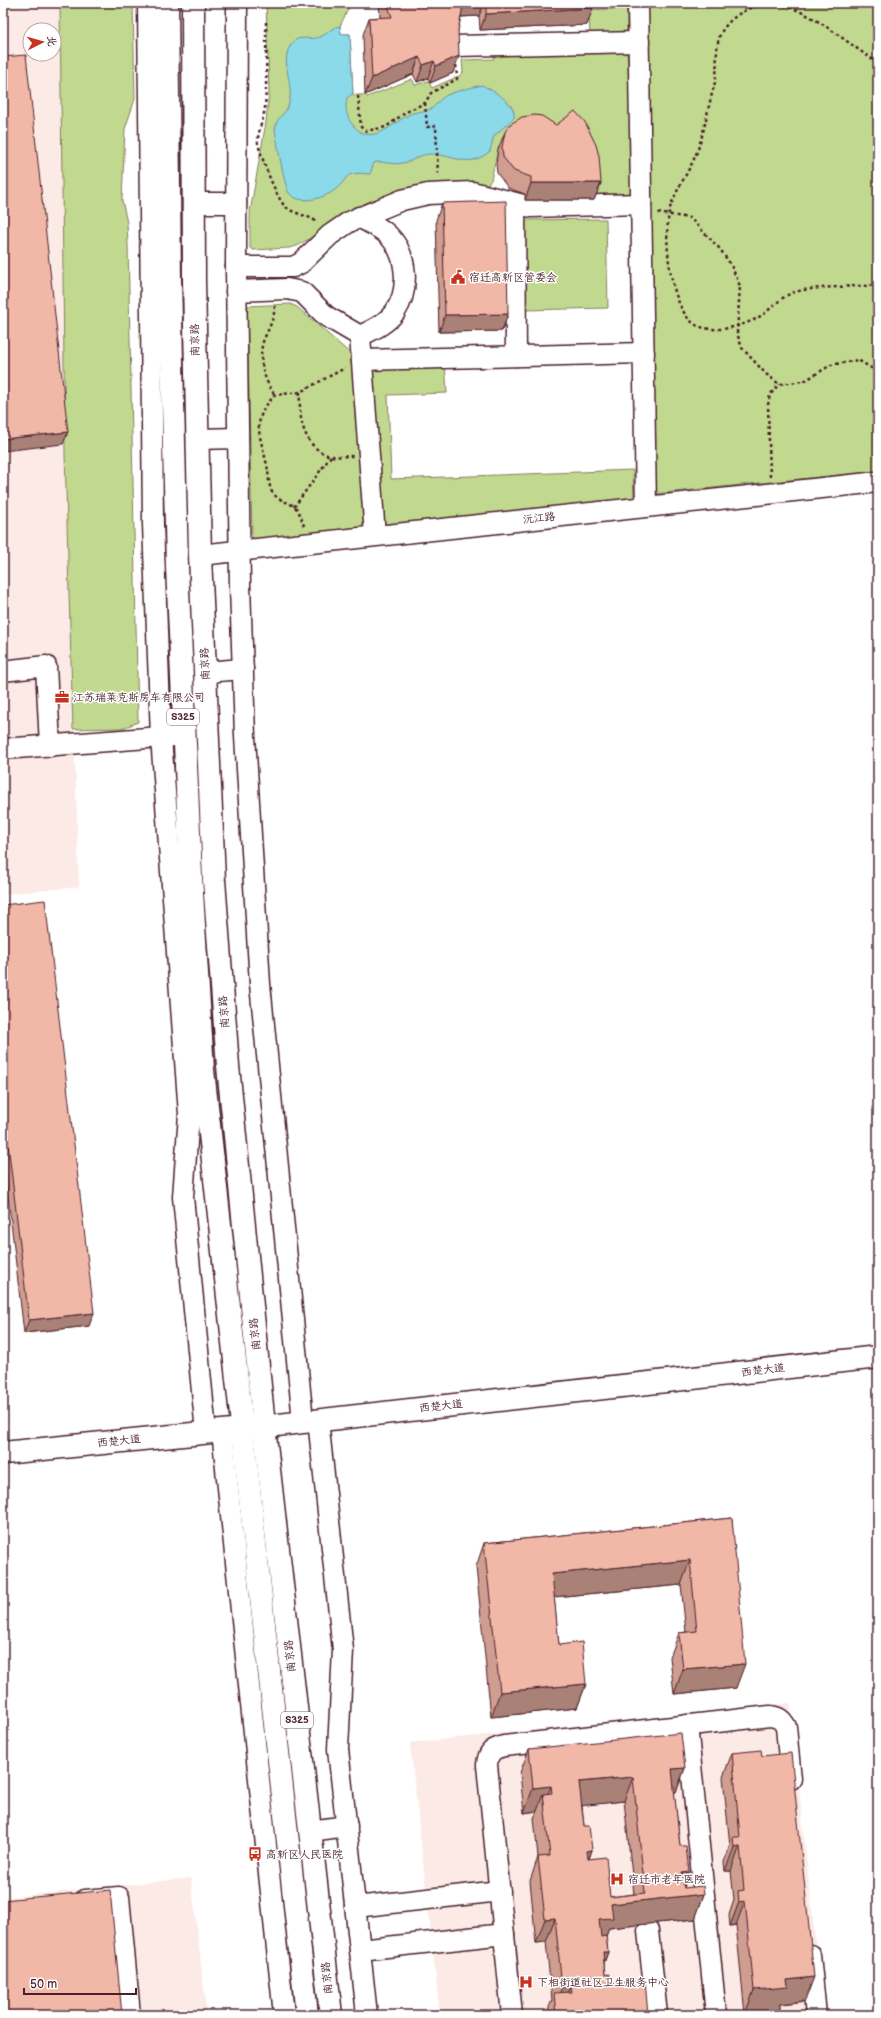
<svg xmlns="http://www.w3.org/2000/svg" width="881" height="2018" viewBox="0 0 881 2018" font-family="'Balsamiq Sans','LXGW WenKai TC',sans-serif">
	<rect width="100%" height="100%" fill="#fff"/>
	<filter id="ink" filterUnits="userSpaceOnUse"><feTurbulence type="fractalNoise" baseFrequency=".025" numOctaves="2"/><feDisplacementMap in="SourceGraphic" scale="8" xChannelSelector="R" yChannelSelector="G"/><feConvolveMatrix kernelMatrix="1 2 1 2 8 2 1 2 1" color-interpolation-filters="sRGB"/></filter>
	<g filter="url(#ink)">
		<g fill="#fbeae5" fill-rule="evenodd">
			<path d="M3,3H60L65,453L79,887L3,894ZM30,30H54V54H30Z"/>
			<path d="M790,1703L823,2015H440L410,1743Z"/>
			<path d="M191,1878L207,2015H3V1898Z"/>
		</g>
		<g fill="#c1d98f" stroke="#867c5d">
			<path d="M60,3H133L135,99L125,129L122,200L127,223L128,244L138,722L123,728L73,729L65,453Z"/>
			<path d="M266,3H351L340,26L341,34H350L353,95H365L367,97L412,79L415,85L428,81L432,88L461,75L463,72L462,60L494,59L493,50H626L628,61L632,191L628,198L594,200L498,149L491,180L488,184L420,189L382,197L341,214L309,239L297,246L289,248L253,250L250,248V212L266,122L269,91Z"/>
			<path d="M646,3H878V471L653,494Z"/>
			<path d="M627,8V35L590,38L589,10Z"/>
			<path d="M606,219L608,308L525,310L523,220Z"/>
			<path d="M290,304L297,307L352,355L367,532L253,540L252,535L247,306Z"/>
			<path d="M445,362L447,393L388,395L391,479L633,470L634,504L382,531L370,367Z"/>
		</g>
		<path fill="#8bdae9" stroke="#718f9d" d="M340,26L341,34H350L353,93L347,98C345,107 346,116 352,124C371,149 392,123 410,114C416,111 425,112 431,109C437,105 439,99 447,95C458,90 470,88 482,85C493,91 517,103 514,118L494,136L490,151C468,170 456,155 431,154C418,154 414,162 402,163C394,165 386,162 377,162L374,163L370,174C340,171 352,178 332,192C321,199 298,205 289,193C284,185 277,141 275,130L277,121C281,116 285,113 288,106C297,83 274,56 297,39C305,37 313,40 320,37C328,34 331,27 340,26Z"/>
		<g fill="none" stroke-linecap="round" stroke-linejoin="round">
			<defs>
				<g id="minor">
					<path d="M148,3L153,524L161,737L189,1114L183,1197L206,1432"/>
					<path d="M237,3L236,267L240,585L245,736L260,984L303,1421"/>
					<path d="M638,3L646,506"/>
					<path d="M455,46L639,42"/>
					<path d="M194,203H236"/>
					<path d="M515,204L516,356"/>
					<path d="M359,217C369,223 380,227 388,235C408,254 410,290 395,312C386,324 372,330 360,336"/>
					<path d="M236,267H293L301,263L330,235L349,222L402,200L428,194L472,192L531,207L641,204"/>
					<path d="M236,291L287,289L302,292L326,316L360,336"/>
					<path d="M360,336L375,535"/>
					<path d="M362,360L644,353"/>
					<path d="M197,439L238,438"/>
					<path d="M200,555L878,482"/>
					<path d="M3,671L46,666L50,746"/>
					<path d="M205,672L243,669"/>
					<path d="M3,749L174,736"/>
					<path d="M318,1420L343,1650L338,1749L367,2015"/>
					<path d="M222,1431L284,2015"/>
					<path d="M687,1725L716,2015"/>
					<path d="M310,1831L347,1826"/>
					<path d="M85,1900L119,1897L130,2015"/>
					<path d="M355,1907L500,1891"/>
					<path d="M648,1931L657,2015"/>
					<path d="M360,1950L504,1934"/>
					<path d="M810,1955L816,2015"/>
					<path d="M512,2015L487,1765C488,1752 492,1749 504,1746L770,1716C778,1717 782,1719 786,1727L791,1779"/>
				</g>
				<g id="major">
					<path d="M167,3L170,279L177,567L191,877L203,1070L307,2015"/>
					<path d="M193,3L194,281L200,555L214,880L228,1066L264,1426L331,2015"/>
					<path d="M3,1453L242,1429L878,1357"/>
				</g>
			</defs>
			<use href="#minor" stroke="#4a1f2b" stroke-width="23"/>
			<use href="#major" stroke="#4a1f2b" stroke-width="25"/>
			<g stroke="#4a1f2b" stroke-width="2.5" stroke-dasharray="3 3" stroke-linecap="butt">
				<path d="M266,22C266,50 267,79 265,107C264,117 257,134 258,143C260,154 276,197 284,205C293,215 308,214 318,223"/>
				<path d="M878,63C851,46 812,11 781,5C773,3 765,4 757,6C743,9 726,21 720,35C714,51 719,70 714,86C708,107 705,129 698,149C691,169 678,186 671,205C662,232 669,310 696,325C714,334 742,327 759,317C771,310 779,298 792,293C811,286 856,287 878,285"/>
				<path d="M358,96L361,127L366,131L386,127L406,112L425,103L431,93L457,79L456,63"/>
				<path d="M425,103L427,127L436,126L438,176"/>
				<path d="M658,213L690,218L720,249L731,265L740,286L737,333L742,348L766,374L779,384L791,383L806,380L831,365L858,360L878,372"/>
				<path d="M275,306C274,319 269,328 264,339C257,357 264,381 275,395"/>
				<path d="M300,392C299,414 301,443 325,454C333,458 344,456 353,456"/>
				<path d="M770,477L768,405L770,395L779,384"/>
				<path d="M294,507L331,456"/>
				<path d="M304,526C302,520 300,512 295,507C288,501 278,501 272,492C268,484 269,474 267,465C260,434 250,421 275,395L300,392L345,368"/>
			</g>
			<use href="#minor" stroke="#fff" stroke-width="20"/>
			<use href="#major" stroke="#fff" stroke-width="22"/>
		</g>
		<g fill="#cf9e90" stroke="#4a1f2b" fill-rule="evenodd">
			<path d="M379,3H593L587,25L480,30L479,16L461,17L458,30L453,73L430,83L428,78L417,82L413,74L365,95L363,35L369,18L380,17Z"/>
			<path d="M505,132L601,183L594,200H525V194L508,188L497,173L496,164L498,149Z"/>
			<path d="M442,203L508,314L502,331L439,332L436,220Z"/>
			<path d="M3,905L89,1326L24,1333L3,1154Z"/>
			<path d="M732,1518L736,1688L674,1694L670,1657L679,1633L686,1632L681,1585L554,1597L559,1645L586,1684L577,1708L491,1717L476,1567L484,1543Z"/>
			<path d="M529,1749L685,1768L676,1792H674L680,1846L689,1872L684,1888L704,1894L695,1919L609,1928L606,1936L608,1952L604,1963L605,1975L610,1984L648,2015H546L552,2000L546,1942L536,1943L530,1881L538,1857L534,1818L537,1811L524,1813L520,1773ZM624,1801L634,1894L610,1897L589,1859L592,1850L584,1826L582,1805Z"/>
			<path d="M732,1753L762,1756L805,2001L781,2004L779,2011L745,2014L736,1925L730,1926L729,1915L734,1900L731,1871H725L724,1862L730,1846L723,1777Z"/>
		</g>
		<g fill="#a98176" stroke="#4a1f2b">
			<path d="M461,3H484L479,16L456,17Z"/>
			<path d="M593,8L587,25L480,30L486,14Z"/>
			<path d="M459,56L453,73L430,83L436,66Z"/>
			<path d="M419,57L413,74L365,95L372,78Z"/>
			<path d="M434,61L428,78L417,82L423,65Z"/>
			<path d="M531,183H601L594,200H525Z"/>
			<path d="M508,314L502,331L439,332L445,315Z"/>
			<path d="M68,432L63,444L3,451V439Z"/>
			<path d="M94,1313L89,1326L24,1333L29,1320Z"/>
			<path d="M690,1560L681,1585L543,1598L552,1574Z"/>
			<path d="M745,1664L736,1688L674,1694L683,1669Z"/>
			<path d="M586,1684L577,1708L491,1717L500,1692Z"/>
			<path d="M685,1768L676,1792L663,1794L672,1769Z"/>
			<path d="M633,1777L624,1801L570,1807L579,1782Z"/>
			<path d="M551,1786L544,1805L543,1794L537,1811L524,1813L533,1788Z"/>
			<path d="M740,1846L731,1871H725L734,1847Z"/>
			<path d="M592,1850L583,1874L587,1851Z"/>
			<path d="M689,1872L680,1896L682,1873Z"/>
			<path d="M704,1894L695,1919L609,1928L604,1942L590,1944L599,1919L611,1904Z"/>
			<path d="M745,1901L736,1925L730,1926L739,1902Z"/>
			<path d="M555,1918L546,1942L536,1943L545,1919Z"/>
			<path d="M603,1952H608L599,1976Z"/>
			<path d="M814,1977L805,2001L781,2004L779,2011L745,2014L754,1990L787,1980Z"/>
			<path d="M571,1986L562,2010L555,2004L562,1987Z"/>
		</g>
		<g fill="#f1b8a8" stroke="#4a1f2b" fill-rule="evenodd">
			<path d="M387,3H462V11L458,30L459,56L436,66L434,61L423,65L419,57L372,78L369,18L392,17Z"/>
			<path d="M486,3H593V8L486,14Z"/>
			<path d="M26,55L68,432L3,439V57Z"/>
			<path d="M575,111L585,122L596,145L599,156L601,183H531V177L514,171L503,157L502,147L505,132L509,125L522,117L535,115L542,116L556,125Z"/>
			<path d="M506,201L508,314L445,315L442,203Z"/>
			<path d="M45,900L94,1313L29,1320L3,1102V905Z"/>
			<path d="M732,1518L745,1664L683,1669L679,1633L697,1631L690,1560L552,1574L559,1645L582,1642L586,1684L500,1692L484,1543Z"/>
			<path d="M681,1733L685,1768L672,1769L680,1846H686L689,1872L682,1873L684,1888L703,1886L704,1894L611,1904L613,1918L599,1919L601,1937L606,1936L608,1952H603L605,1975L609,1974L610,1984L645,1981L648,2015H556L554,1993L572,1992L571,1986L562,1987L555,1918L545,1919L538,1857L550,1856L543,1794L552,1793L551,1786L533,1788L529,1749ZM633,1777L645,1893L610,1897L606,1857L588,1859L587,1851L592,1850L589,1826H584L579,1782Z"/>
			<path d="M761,1750L762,1756L791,1753L814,1977L787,1980L788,1987L754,1990L745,1901L739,1902L738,1891L744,1890L740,1846L734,1847L733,1837H740L732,1753Z"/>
			<path d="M110,1890L122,2015H3V1900Z"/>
		</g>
	</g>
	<defs>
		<symbol id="civic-bare" viewBox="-9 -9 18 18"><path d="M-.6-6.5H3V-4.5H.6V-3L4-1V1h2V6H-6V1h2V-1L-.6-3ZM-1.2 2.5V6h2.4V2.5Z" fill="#c8321e" stroke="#fff" stroke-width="2.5" paint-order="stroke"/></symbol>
		<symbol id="office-bare" viewBox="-9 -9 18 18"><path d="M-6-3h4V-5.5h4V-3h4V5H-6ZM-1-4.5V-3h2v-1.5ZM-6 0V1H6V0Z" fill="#c8321e" stroke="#fff" stroke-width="2.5" paint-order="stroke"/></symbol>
		<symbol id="bus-bare" viewBox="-9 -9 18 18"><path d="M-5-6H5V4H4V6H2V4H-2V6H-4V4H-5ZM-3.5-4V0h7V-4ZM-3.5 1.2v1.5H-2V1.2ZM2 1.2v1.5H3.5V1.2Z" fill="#c8321e" stroke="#fff" stroke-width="2.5" paint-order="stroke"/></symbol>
		<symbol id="hospital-bare" viewBox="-9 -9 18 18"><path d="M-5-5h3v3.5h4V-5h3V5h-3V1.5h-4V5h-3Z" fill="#c8321e" stroke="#fff" stroke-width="2.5" paint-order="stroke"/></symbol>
	</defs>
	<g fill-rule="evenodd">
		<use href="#civic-bare" x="448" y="267" width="20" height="20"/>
		<use href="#office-bare" x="52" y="687" width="20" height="20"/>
		<use href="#bus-bare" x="245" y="1844" width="20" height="20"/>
		<use href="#hospital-bare" x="607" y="1869" width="20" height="20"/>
		<use href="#hospital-bare" x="516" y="1972" width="20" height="20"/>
	</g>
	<g text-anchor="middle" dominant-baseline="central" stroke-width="3" stroke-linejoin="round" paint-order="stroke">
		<g fill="#fff" stroke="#80626b" stroke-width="1">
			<rect x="167" y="709" width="32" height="16" rx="3"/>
			<rect x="281" y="1712" width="32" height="16" rx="3"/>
		</g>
		<g font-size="10" font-weight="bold" fill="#4a1f2b">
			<text x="183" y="717">S325</text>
			<text x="297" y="1720">S325</text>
		</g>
		<g font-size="11" fill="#4a1f2b" stroke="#fff" text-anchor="start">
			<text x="469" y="277">宿迁高新区管委会</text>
			<text x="73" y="697">江苏瑞莱克斯房车有限公司</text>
			<text x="266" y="1854">高新区人民医院</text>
			<text x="628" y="1879">宿迁市老年医院</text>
			<text x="537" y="1982">下相街道社区卫生服务中心</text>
		</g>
		<g font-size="11" fill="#4a1f2b" stroke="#fff">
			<text transform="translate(195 340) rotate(-91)">南京路</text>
			<text transform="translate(539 518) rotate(-6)">沅江路</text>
			<text transform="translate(205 664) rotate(-93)">南京路</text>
			<text transform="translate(224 1012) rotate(-94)">南京路</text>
			<text transform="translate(255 1334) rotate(-96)">南京路</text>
			<text transform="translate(763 1370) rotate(-7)">西楚大道</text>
			<text transform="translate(441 1406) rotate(-6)">西楚大道</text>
			<text transform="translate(119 1441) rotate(-6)">西楚大道</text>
			<text transform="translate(290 1656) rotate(-96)">南京路</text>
			<text transform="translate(327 1978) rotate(-96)">南京路</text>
		</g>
	</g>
	<rect width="881" height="2018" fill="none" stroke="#fff" stroke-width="16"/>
	<rect x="8" y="8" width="865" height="2002" fill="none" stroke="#4a1f2b" stroke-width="1.5" filter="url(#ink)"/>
	<g transform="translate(42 42) rotate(84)"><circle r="19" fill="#ffffff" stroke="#b7a5aa"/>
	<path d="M0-3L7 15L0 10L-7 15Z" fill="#c8321e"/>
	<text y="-6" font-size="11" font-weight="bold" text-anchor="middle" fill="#4a1f2b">北</text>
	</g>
	<path d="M24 1988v6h112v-6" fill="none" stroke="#4a1f2b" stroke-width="2"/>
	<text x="30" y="1988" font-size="12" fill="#4a1f2b" stroke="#ffffff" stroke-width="3" paint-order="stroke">50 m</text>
</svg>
